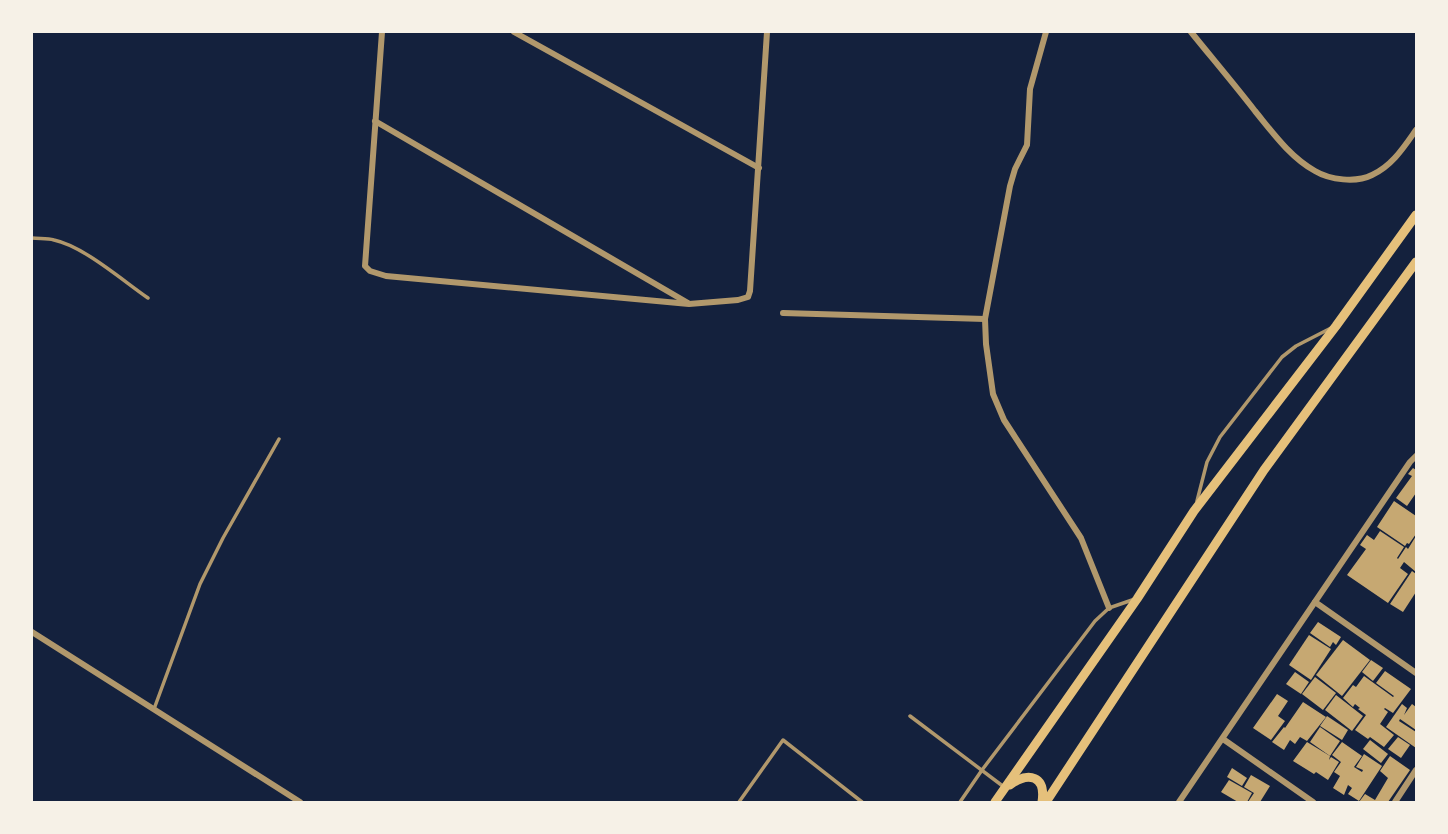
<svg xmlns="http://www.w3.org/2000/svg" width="1448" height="834" viewBox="0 0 1448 834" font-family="'PT Sans',sans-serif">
	<rect width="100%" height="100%" fill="#14213d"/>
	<g fill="#c6a872">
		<path d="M1413,468L1416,470V493L1407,506L1396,498L1412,476L1408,474Z"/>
		<path d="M1394,501L1416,516V534L1409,544L1407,543L1405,546L1377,527Z"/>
		<path d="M1380,531L1404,547L1397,558L1398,559L1406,547L1408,549L1416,536V572L1404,562L1400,568L1408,574L1388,603L1347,575L1366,549L1360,545L1367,535L1374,540Z"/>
		<path d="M1412,571L1416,574V592L1403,612L1390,604Z"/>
		<path d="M1318,622L1341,637L1336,645L1333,642L1330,647L1310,633Z"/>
		<path d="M1309,635L1331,649L1311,680L1289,665Z"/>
		<path d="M1343,640L1370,660L1342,696L1316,675Z"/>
		<path d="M1371,660L1383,668L1373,681L1362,672Z"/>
		<path d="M1385,671L1411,689L1393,713L1385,708L1384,709L1388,712L1380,724L1394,735L1384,747L1370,737L1368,739L1355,730L1366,715L1358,709L1360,708L1355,704L1353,707L1343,698L1353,685L1356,687L1364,676L1393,697L1394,696L1376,683Z"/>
		<path d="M1295,672L1309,682L1301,694L1286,684Z"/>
		<path d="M1315,677L1336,693L1323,710L1302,694Z"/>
		<path d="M1277,694L1288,701L1278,716L1285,721L1271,740L1253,728Z"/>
		<path d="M1336,695L1363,716L1352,731L1325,710Z"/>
		<path d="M1303,702L1326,717L1307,741L1300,737L1295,744L1290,740L1284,750L1272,742L1284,727L1285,728Z"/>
		<path d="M1402,704L1407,708L1404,715L1412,704L1416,707V730L1400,719L1399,721L1416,732V748L1386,727Z"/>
		<path d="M1327,716L1348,730L1342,740L1320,726Z"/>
		<path d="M1320,727L1340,741L1330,756L1310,742Z"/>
		<path d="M1398,737L1410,745L1401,758L1388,749Z"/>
		<path d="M1370,740L1388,754L1381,763L1363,749Z"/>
		<path d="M1307,742L1330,756L1329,760L1331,757L1339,762L1328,780L1316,772L1314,774L1293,761Z"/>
		<path d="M1342,742L1362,756L1354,767L1362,772L1363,770L1356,767L1364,754L1382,766L1359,801L1348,794L1352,788L1348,785L1344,795L1333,788L1340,776L1334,772L1341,762L1332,755Z"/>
		<path d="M1390,756L1410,770L1388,802H1359L1365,794L1375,800L1388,778L1380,771Z"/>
		<path d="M1232,768L1247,778L1242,786L1227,777Z"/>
		<path d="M1251,775L1270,786L1260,802H1248L1254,793L1244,787Z"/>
		<path d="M1229,780L1252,793L1247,802H1238L1221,792Z"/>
	</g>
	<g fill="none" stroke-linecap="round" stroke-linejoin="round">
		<g stroke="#b1986c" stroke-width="3.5">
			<path d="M32,238C39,239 47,238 54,240C83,246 122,280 148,298"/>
			<path d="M1197,501L1207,462L1220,437L1282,357L1296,346L1331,328"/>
			<path d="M154,709L200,584L223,538L279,439"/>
			<path d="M910,716L1004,787"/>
			<path d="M739,802L783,740L862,802"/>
			<path d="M960,802L982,770L1095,621L1109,608L1135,599"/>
		</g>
		<g stroke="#b1986c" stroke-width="6">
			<path d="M382,32L365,266L370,271L386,276L689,304L738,300L748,297L750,291L767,32"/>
			<path d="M514,32L759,168"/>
			<path d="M1046,32L1030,89L1027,145L1015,169L1010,186L985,319L986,344L993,394L1004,420L1081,538L1109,608"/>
			<path d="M1191,32C1212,58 1234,84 1255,111C1273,133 1290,157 1315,171C1330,180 1356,183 1372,175C1392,166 1404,147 1416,130"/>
			<path d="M375,121L688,303"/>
			<path d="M783,313L985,319"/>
			<path d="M1315,602L1416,673"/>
			<path d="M32,632L300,802"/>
			<path d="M1223,739L1313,802"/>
			<path d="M1179,802L1410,462L1416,456"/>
			<path d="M1395,802L1416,770"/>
		</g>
		<g stroke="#e5c07b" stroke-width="9">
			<path d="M1010,785C1029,771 1046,776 1042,802"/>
			<path d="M995,802L1137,599L1194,511L1336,326L1416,215"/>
			<path d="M1046,802L1264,470L1416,262"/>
		</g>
	</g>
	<rect width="1448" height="834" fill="none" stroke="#f6f1e7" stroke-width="66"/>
</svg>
